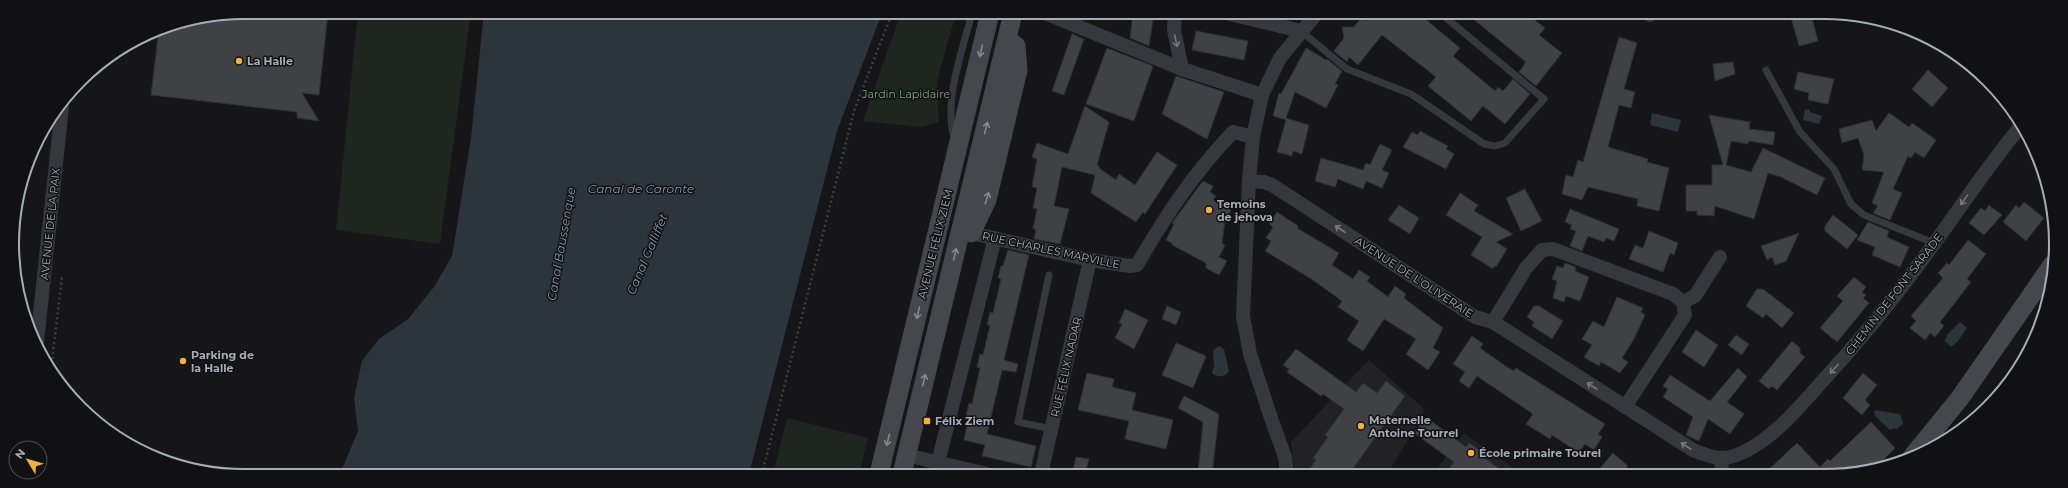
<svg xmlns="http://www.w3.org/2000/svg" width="2068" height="488" viewBox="0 0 2068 488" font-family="Montserrat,sans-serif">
	<rect width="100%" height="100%" fill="#161618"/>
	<g fill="#222225">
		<path d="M1369,360L1425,410L1390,470L1386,474H1295L1291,442Z"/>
		<path d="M1464,433L1522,474H1433Z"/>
	</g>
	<g fill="#1e261f">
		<path d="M358,12H471L440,244L336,230Z"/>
		<path d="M901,13H956L937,81L939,122L920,127L863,121Z"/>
		<path d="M787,418L868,438L859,474H773Z"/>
	</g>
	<g fill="#2c353c">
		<path d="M484,12L882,13L837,131L749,474H340L358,431L354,398L362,361L379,339L408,319L434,287L452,256L471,138Z"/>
		<path d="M1805,109L1810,110V112L1822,116L1819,124L1803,120Z"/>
		<path d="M1652,113L1681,120L1678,132L1650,125Z"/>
		<path d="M1960,322L1967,328L1958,341L1951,347L1945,341L1947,335Z"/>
		<path d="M1219,346L1224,349L1229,371C1225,377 1220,377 1214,375L1212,372L1214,367L1213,350Z"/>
		<path d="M1874,410L1900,414L1903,423L1897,429L1894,428L1890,430L1875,416Z"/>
	</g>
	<g fill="#404145" stroke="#303034">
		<path d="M244,12H328L319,95L302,93L319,121L297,118V112L151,95L159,29Z"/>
		<path d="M1133,13H1154L1149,46L1130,38Z"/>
		<path d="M1372,13H1418L1460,48L1453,56L1495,91L1498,87L1503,91L1513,79L1530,94L1505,124L1483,106L1471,121L1428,86L1436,77L1382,35L1358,65L1349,57L1347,62L1334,51L1344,38L1342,27H1354L1361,18L1366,21Z"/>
		<path d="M1467,14H1527L1545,28L1539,35L1562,53L1536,86L1519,72L1526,62Z"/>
		<path d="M1790,14H1811L1818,41L1799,46Z"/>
		<path d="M1196,31L1248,41L1244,60L1192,50Z"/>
		<path d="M1072,34L1084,39L1064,95L1052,91Z"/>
		<path d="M1619,37L1637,43L1624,89L1635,92L1631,108L1619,105L1608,147L1648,159L1647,162L1669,168L1659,211L1637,206L1638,199L1588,187L1582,200L1562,194L1566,175L1573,177L1578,160L1583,162Z"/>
		<path d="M1107,48L1153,66L1134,121L1086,104Z"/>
		<path d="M1306,48L1326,60L1327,59L1342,71L1335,84L1338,85L1326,108L1295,92L1286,118L1309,125L1302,154L1293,151L1292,156L1277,152L1286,120L1273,116L1279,93L1281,94Z"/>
		<path d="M1733,62L1735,74L1715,81L1713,64Z"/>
		<path d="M1928,70L1948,88L1932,107L1912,89Z"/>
		<path d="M1798,72L1834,79L1828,104L1808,100L1809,93L1794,89Z"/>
		<path d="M1176,76L1224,92L1207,139L1162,114Z"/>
		<path d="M1085,106L1109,122L1097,165L1099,166V168L1116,180L1119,174L1135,185L1157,152L1177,165L1145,214L1143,212L1136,222L1091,193L1095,175L1062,167L1054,206L1069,209L1060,244L1034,239L1036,229H1033L1037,209L1033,208L1037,188L1032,187L1037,159L1032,157L1037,143L1068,154Z"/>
		<path d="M1889,113L1909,127L1912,123L1936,140L1924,158L1915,152L1911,158L1908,156L1893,189L1902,193L1890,220L1873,213L1878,206L1872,203L1884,172L1862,170L1864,155L1858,138L1842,143L1839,129L1872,120L1876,131Z"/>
		<path d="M1709,115L1750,122L1749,129L1775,132L1773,145L1749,141L1748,144L1731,141L1726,165L1751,172L1763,148L1825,178L1817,195L1781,177L1768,173L1754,219L1715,206L1714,216L1697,215V211H1686V185H1712V165H1723Z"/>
		<path d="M1420,131L1448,146L1446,149L1454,154L1446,169L1403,147L1412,132L1418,135Z"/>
		<path d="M1380,144L1392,150L1382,170L1389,173L1382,188L1366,181L1363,189L1338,179L1335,187L1315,181L1321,158L1363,170L1366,163L1370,165Z"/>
		<path d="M1203,181L1213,186L1210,192L1216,196L1213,200L1231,210L1225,221L1222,243L1225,245L1219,257L1227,261L1219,275L1206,268V263L1172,245L1173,244L1166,240L1174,224L1172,223Z"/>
		<path d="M1525,189L1542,221L1521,231L1506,198Z"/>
		<path d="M1460,193L1478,205L1474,211L1513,234L1496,242L1507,249L1496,267L1494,266L1493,269L1471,255L1482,237L1446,215Z"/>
		<path d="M2024,202L2044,218L2026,241L2003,222L2016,205L2019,208Z"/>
		<path d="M1399,205L1419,218L1410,234L1388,220Z"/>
		<path d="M1989,205L2002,215L1984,235L1969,223L1981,208L1985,211Z"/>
		<path d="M1570,209L1619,229L1614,241L1606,238L1604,242L1588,236L1582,251L1570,246L1576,231L1570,229L1572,225L1565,222Z"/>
		<path d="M1277,212L1298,226L1297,228L1339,253L1332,265L1353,279L1359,270L1370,277L1367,281L1388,297L1395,286L1406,294L1404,298L1443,328L1433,348L1440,352L1428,370L1406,354L1416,339L1384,319L1363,351L1347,340L1359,321L1338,307L1342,301L1313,280L1265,251L1271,241L1266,238L1273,227L1269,224Z"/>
		<path d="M1833,215L1858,235L1847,249L1825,231V226Z"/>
		<path d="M1868,222L1889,231L1887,237L1909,247L1900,267L1872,255L1875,247L1857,240Z"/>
		<path d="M1649,231L1678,243L1674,255L1670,253L1663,272L1629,259L1635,245L1643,248Z"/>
		<path d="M1799,233L1786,261L1775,265L1772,257L1767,260L1761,246Z"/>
		<path d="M1968,240L1986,254L1967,279L1971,282L1940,322L1944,326L1935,337L1930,333L1925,340L1910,328L1916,321L1911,316L1943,278L1938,273L1947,263L1949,265Z"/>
		<path d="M1008,250L1029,255L1004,360L1018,364L1016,372L1002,370L987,434L1036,446L1031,467L982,456L985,445L964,440L969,416H966L969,403L972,404L980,368L977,367L980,354L983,355L990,325H987L990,312L993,313L1001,279L998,278L1001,266H1003Z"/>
		<path d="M1565,263L1576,267L1575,271L1589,277L1580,301L1566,296L1564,302L1553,298L1557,281L1552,279L1557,266L1563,268Z"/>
		<path d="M1854,277L1866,287L1862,292L1866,295L1863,298L1869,303L1837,342L1820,328L1843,301L1837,296Z"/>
		<path d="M1757,289H1763L1794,313L1782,328L1766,314L1763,318L1746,306Z"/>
		<path d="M1617,297L1643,308L1641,312L1645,315L1634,339L1622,358L1628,362L1620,373L1601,362L1599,366L1584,357L1592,345L1582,339L1593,321L1604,327Z"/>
		<path d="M1167,306L1181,312L1176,325L1162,319Z"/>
		<path d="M1534,306H1539L1563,321L1552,339L1532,326L1534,322L1527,317Z"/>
		<path d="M1125,309L1148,320L1134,349L1115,338L1122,324L1119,323Z"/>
		<path d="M1696,330L1718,345L1704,367L1682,352Z"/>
		<path d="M1736,335L1749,344L1742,355L1728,345Z"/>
		<path d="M1472,336L1483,344L1480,348L1507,367L1514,371L1516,368L1605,424L1598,434L1602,437L1594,450L1585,444L1579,453L1552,435L1550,439L1526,424L1533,414L1477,376L1469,388L1459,381L1465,372L1453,364Z"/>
		<path d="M1792,341L1800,348V353L1805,357L1777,390L1772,386L1769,389L1759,381Z"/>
		<path d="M1176,343L1206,356L1193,388L1162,375Z"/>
		<path d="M1296,349L1356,392L1363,383L1377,393L1386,381L1405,396L1349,474H1306L1316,460L1313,458L1328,437L1325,435L1344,409L1323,394L1321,396L1287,372L1289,369L1283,365Z"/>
		<path d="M1738,368L1747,377L1727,402L1744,414L1730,434L1708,419L1699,441L1686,435L1693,417L1663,397L1668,389L1663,386L1670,375L1710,401Z"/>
		<path d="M1087,373L1114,379L1112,387L1136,393L1132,410L1173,420L1166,449L1125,439L1129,421L1078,410Z"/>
		<path d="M1863,373L1877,385L1865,400L1870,405L1862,415L1843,398Z"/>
		<path d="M1184,396L1219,414L1212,474H1198L1203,422L1178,408Z"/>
		<path d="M1426,417L1466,447L1469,443L1485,454L1483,457L1507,474H1445L1454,462L1414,433Z"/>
		<path d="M1871,422L1895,448L1876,467L1854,474H1764L1797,443L1820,467L1828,459L1830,461Z"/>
		<path d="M1613,453L1628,466L1621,474H1595Z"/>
		<path d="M1076,457L1089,459L1085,474H1072Z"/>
	</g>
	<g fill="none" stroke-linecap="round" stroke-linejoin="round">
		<g stroke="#3d3f44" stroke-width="2.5" stroke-dasharray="2 3" stroke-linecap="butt">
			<path d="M51,369L62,277"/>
			<path d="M762,474L854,111L892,13"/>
		</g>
		<g stroke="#37383d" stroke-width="7">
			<path d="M1301,31L1347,69L1411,94L1484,144L1495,146L1505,143L1544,99L1440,13"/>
			<path d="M1766,70L1800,132L1834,169L1851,204L1864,215L1934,243"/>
			<path d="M955,140C942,104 963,49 972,13"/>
			<path d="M1049,275L1018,422L1052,429"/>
		</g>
		<g stroke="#37383d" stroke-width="14">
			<path d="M1045,13L1182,69L1262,95"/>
			<path d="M1175,13L1174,30L1182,69"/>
			<path d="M1226,13L1301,31"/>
			<path d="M1650,15L1651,14"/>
			<path d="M1249,181L1264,182L1272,185L1475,317L1493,322L1693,450C1705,455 1720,461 1734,456C1767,445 1797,410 1819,385C1857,344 1892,301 1925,256C1957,213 1986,168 2020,127"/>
			<path d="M971,233L1090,260L1130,266L1137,265C1166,215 1193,174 1233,132L1253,137"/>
			<path d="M1683,302L1695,296L1720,257"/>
			<path d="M1493,322L1526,268L1542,250L1553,249L1673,294L1683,302L1685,315L1625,407"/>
			<path d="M37,342L62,107"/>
			<path d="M906,455L987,474"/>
			<path d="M935,474L995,238"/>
			<path d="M1041,474L1090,260"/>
			<path d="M1287,474L1285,457L1272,421L1250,354L1243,316L1249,181L1253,137L1262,95L1280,58L1317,13"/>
			<path d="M1721,474L1722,458"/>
		</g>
		<g stroke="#45474d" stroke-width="19">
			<path d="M961,230L971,233L987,200L1018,70L1016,46L1008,39"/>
			<path d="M1912,457L1960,398L2053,264"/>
			<path d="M879,474L990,13"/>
			<path d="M902,474L1013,13"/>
		</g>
	</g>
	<defs><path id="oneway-shaft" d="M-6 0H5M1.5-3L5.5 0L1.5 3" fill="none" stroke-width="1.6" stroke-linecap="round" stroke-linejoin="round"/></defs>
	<g stroke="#757881">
		<use href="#oneway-shaft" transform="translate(1176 41) rotate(78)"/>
		<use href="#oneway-shaft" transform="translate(1964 200) rotate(126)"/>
		<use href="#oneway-shaft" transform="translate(1340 229) rotate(-147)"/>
		<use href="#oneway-shaft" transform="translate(1834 369) rotate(132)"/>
		<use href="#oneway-shaft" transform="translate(1592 386) rotate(-147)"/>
		<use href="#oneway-shaft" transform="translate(1686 446) rotate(-147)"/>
	</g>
	<g stroke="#858993">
		<use href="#oneway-shaft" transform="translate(981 51) rotate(103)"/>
		<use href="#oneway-shaft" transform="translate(986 128) rotate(-76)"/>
		<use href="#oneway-shaft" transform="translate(987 198) rotate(-73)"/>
		<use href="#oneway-shaft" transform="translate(955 254) rotate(-76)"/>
		<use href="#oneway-shaft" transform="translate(918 313) rotate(104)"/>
		<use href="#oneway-shaft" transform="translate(924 380) rotate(-76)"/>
		<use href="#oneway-shaft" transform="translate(888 440) rotate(104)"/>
	</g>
	<g fill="#f2b134" stroke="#111113" stroke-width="1.5">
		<circle cx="239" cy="61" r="4"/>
		<circle cx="1209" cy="210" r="4"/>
		<circle cx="183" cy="361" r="4"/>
		<rect x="923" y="417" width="8" height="8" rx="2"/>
		<circle cx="1361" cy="426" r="4"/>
		<circle cx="1471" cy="453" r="4"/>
	</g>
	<g text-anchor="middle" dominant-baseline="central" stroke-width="3" stroke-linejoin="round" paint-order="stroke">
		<g font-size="11" font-weight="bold" fill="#a8adb8" stroke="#111113" text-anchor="start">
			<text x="247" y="61">La Halle</text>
			<text x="1217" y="204">Temoins<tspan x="1217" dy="13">de jehova</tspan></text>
			<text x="191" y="355">Parking de<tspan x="191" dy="13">la Halle</tspan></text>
			<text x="1369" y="420">Maternelle<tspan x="1369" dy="13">Antoine Tourrel</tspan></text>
			<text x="935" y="421">Félix Ziem</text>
			<text x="1479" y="453">École primaire Tourel</text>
		</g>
		<g font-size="11" fill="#7fa381" stroke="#111113">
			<text x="906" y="94">Jardin Lapidaire</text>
		</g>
		<g font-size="11" fill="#a8adb8" stroke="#111113">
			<text transform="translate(50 224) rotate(-84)">AVENUE DE LA PAIX</text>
			<text transform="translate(935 244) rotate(-76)">AVENUE FÉLIX ZIEM</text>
			<text transform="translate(1051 250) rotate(12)">RUE CHARLES MARVILLE</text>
			<text transform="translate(1414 277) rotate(33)">AVENUE DE L'OLIVERAIE</text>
			<text transform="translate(1894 294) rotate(-52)">CHEMIN DE FONT SARADE</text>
			<text transform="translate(1066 367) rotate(-77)">RUE FÉLIX NADAR</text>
		</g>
		<g font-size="12" font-style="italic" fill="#7f9bb3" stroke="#111113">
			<text x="641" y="188">Canal de Caronte</text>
			<text transform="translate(561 244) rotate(-80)">Canal Baussenque</text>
			<text transform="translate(647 254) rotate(-67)">Canal Galliffet</text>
		</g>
	</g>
	<path d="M0 0H2068V488H0ZM244 19H1824A225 225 0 0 1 2049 244V244A225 225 0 0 1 1824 469H244A225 225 0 0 1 19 244V244A225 225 0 0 1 244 19Z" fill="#111113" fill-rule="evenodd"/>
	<path fill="none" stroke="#a8adb8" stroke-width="2" d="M244 19H1824A225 225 0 0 1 2049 244V244A225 225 0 0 1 1824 469H244A225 225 0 0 1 19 244V244A225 225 0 0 1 244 19Z"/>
	<g transform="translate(28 460) rotate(308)"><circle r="19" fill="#111113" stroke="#4d4f55"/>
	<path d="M0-3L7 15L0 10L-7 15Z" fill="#f2b134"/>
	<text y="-6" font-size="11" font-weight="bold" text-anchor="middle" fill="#a8adb8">N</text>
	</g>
</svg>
